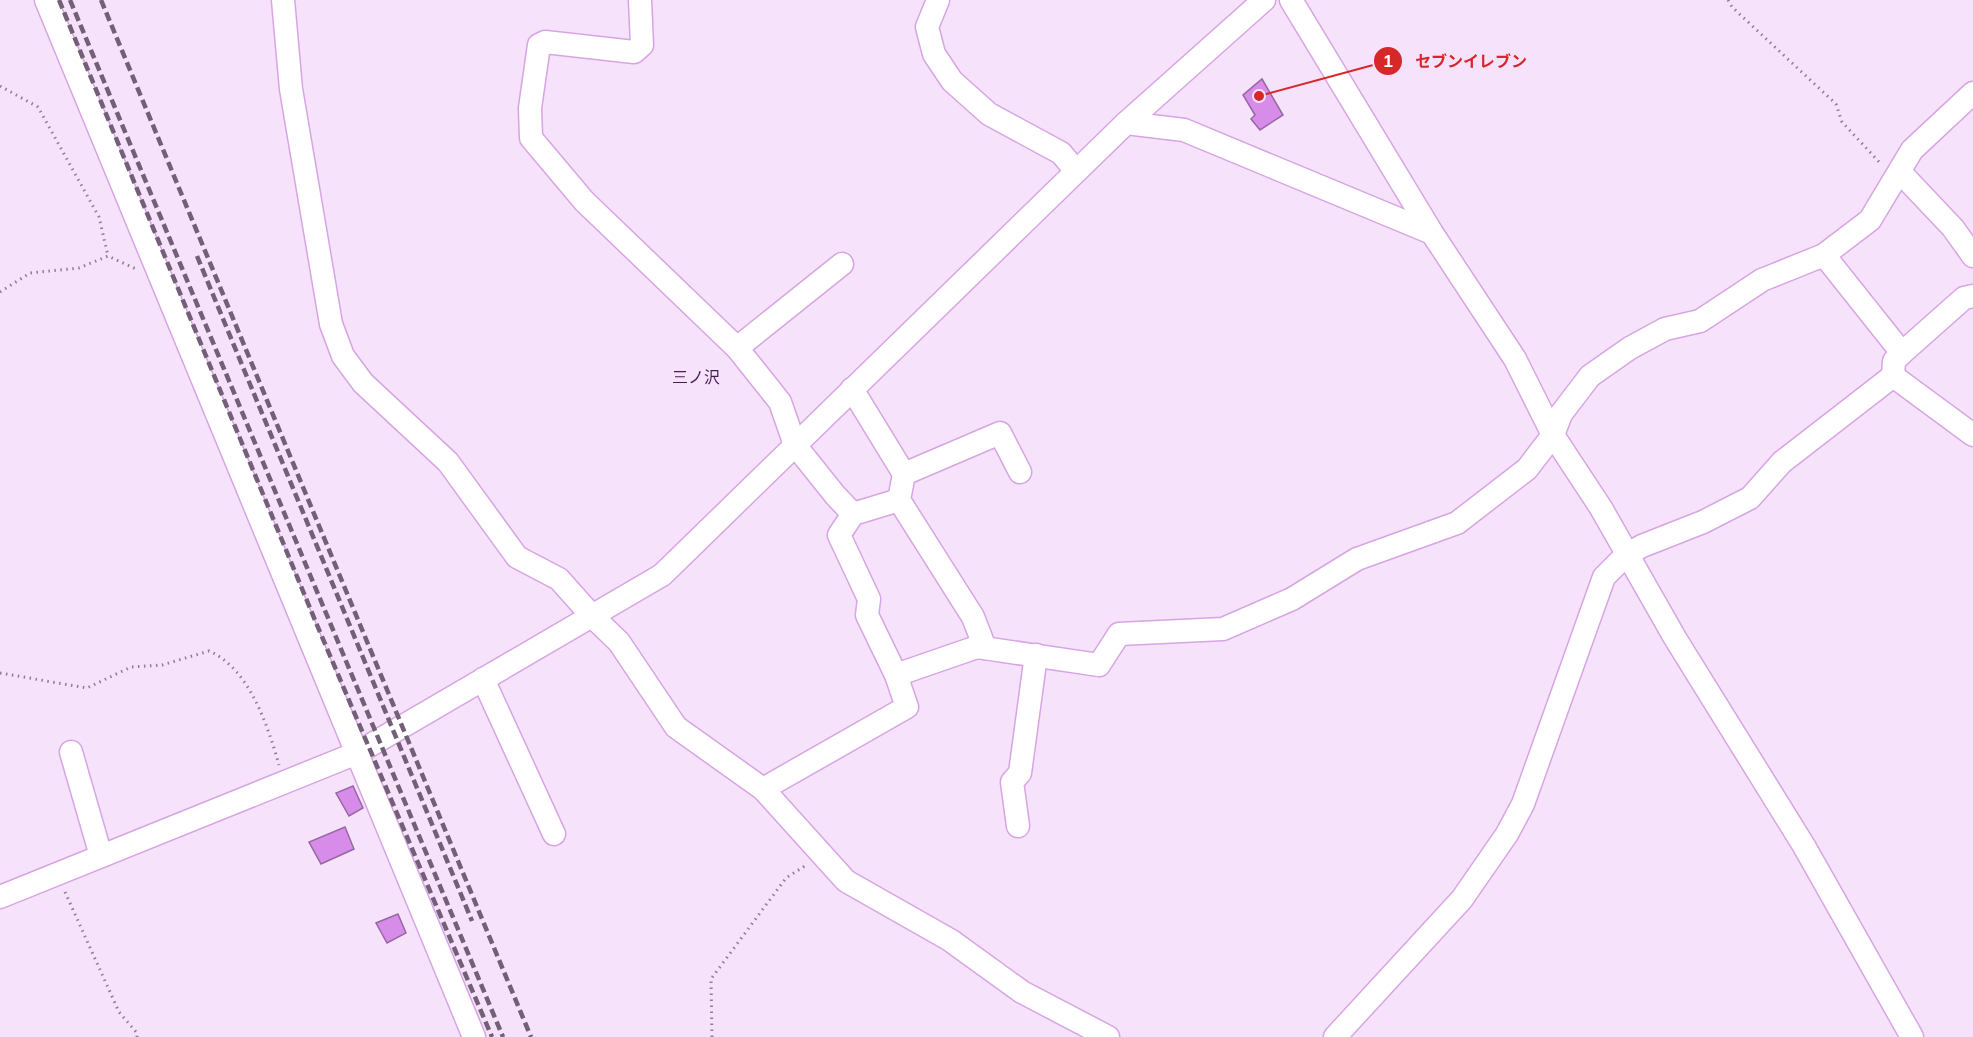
<svg xmlns="http://www.w3.org/2000/svg" width="1973" height="1037" viewBox="0 0 1973 1037" font-family="Mulish,'Noto Sans JP',sans-serif">
	<rect width="100%" height="100%" fill="#f7e2fc"/>
	<g fill="#d88cea" stroke="#9767a2" stroke-width="1.5">
		<path d="M1262,79L1283,115L1260,130L1251,119L1255,115L1243,95Z"/>
		<path d="M353,786L363,808L349,816L336,793Z"/>
		<path d="M345,827L354,849L321,864L309,842Z"/>
		<path d="M398,914L406,933L387,943L376,923Z"/>
	</g>
	<g fill="none" stroke-linecap="round" stroke-linejoin="round">
		<defs>
			<g id="minor">
				<path d="M46,0L474,1037"/>
				<path d="M283,0L291,89L331,324L343,356L363,383L448,462L517,557L559,579L591,615L619,642L676,727L763,789L846,881L950,940L1022,992L1108,1037"/>
				<path d="M640,0L642,45L634,52L545,42L539,45L530,108L531,138L584,201L737,348L780,402L795,445L835,495L853,514"/>
				<path d="M938,0L927,27L934,54L952,81L989,114L1061,153L1076,171"/>
				<path d="M1291,0L1432,233L1515,359L1553,435L1601,508L1675,638L1804,846L1912,1037"/>
				<path d="M1126,123L1184,130L1432,233"/>
				<path d="M1900,172L1953,228L1973,256"/>
				<path d="M1824,255L1902,353L1894,361L1893,376"/>
				<path d="M737,348L842,264"/>
				<path d="M1902,353L1964,298L1973,296"/>
				<path d="M1893,376L1973,435"/>
				<path d="M852,389L904,474L899,500L973,617L985,648"/>
				<path d="M904,474L1000,433L1020,472"/>
				<path d="M896,675L867,615L869,599L839,535L853,514L899,500"/>
				<path d="M483,679L554,834"/>
				<path d="M71,752L101,856"/>
				<path d="M763,789L907,707L896,675L977,647L1099,665L1119,634L1223,629L1292,599L1357,559L1457,523L1527,469L1553,435L1561,414L1590,376L1630,348L1665,329L1700,321L1762,280L1824,255L1870,220L1912,150L1973,93"/>
				<path d="M1018,826L1012,782L1020,773L1036,655"/>
				<path d="M0,897L357,753L662,575L1126,123L1264,0"/>
				<path d="M1335,1037L1462,899L1507,834L1523,804L1604,577L1626,555L1642,546L1703,522L1750,498L1782,462L1893,376"/>
			</g>
		</defs>
		<use href="#minor" stroke="#d7a5e4" stroke-width="25"/>
		<g stroke="#917d95" stroke-width="3" stroke-dasharray="1.5 4.5" stroke-linecap="butt">
			<path d="M1728,0L1732,7L1836,104L1842,122L1881,164"/>
			<path d="M0,86L38,107L99,217L108,256"/>
			<path d="M0,292L30,273L79,268L108,256L136,269"/>
			<path d="M0,673L87,688L131,667L162,665L209,651C249,668 268,726 279,765"/>
			<path d="M65,892L119,1012L137,1033V1037"/>
			<path d="M712,1037L711,979L786,878L808,864"/>
		</g>
		<use href="#minor" stroke="#fff" stroke-width="22"/>
		<g stroke="#735f77" stroke-width="4.5" stroke-dasharray="9 4.5" stroke-linecap="butt">
			<path d="M59,0L317,625L492,1037"/>
			<path d="M70,0L503,1037"/>
			<path d="M101,0L531,1037"/>
			<path d="M197,256L472,921"/>
		</g>
	</g>
	<g text-anchor="middle" dominant-baseline="central" stroke-width="6" stroke-linejoin="round" paint-order="stroke">
		<g font-size="16" fill="#471b51" stroke="#f7e2fc">
			<text x="696" y="377">三ノ沢</text>
		</g>
	</g>
	<path fill="none" stroke="#d62828" stroke-width="2" d="M1259 96L1388 61"/>
	<g fill="#d62828" stroke="#f7e2fc" stroke-width="2">
		<circle cx="1259" cy="96" r="6"/>
		<circle cx="1388" cy="61" r="15"/>
	</g>
	<g font-size="18" text-anchor="middle" font-weight="bold" fill="#fff">
		<text x="1388" y="67">1</text>
	</g>
	<g font-size="16" text-anchor="middle" font-weight="bold" fill="#d62828" stroke="#f7e2fc" stroke-width="6" stroke-linejoin="round" paint-order="stroke">
		<text x="1471" y="67">セブンイレブン</text>
	</g>
</svg>
